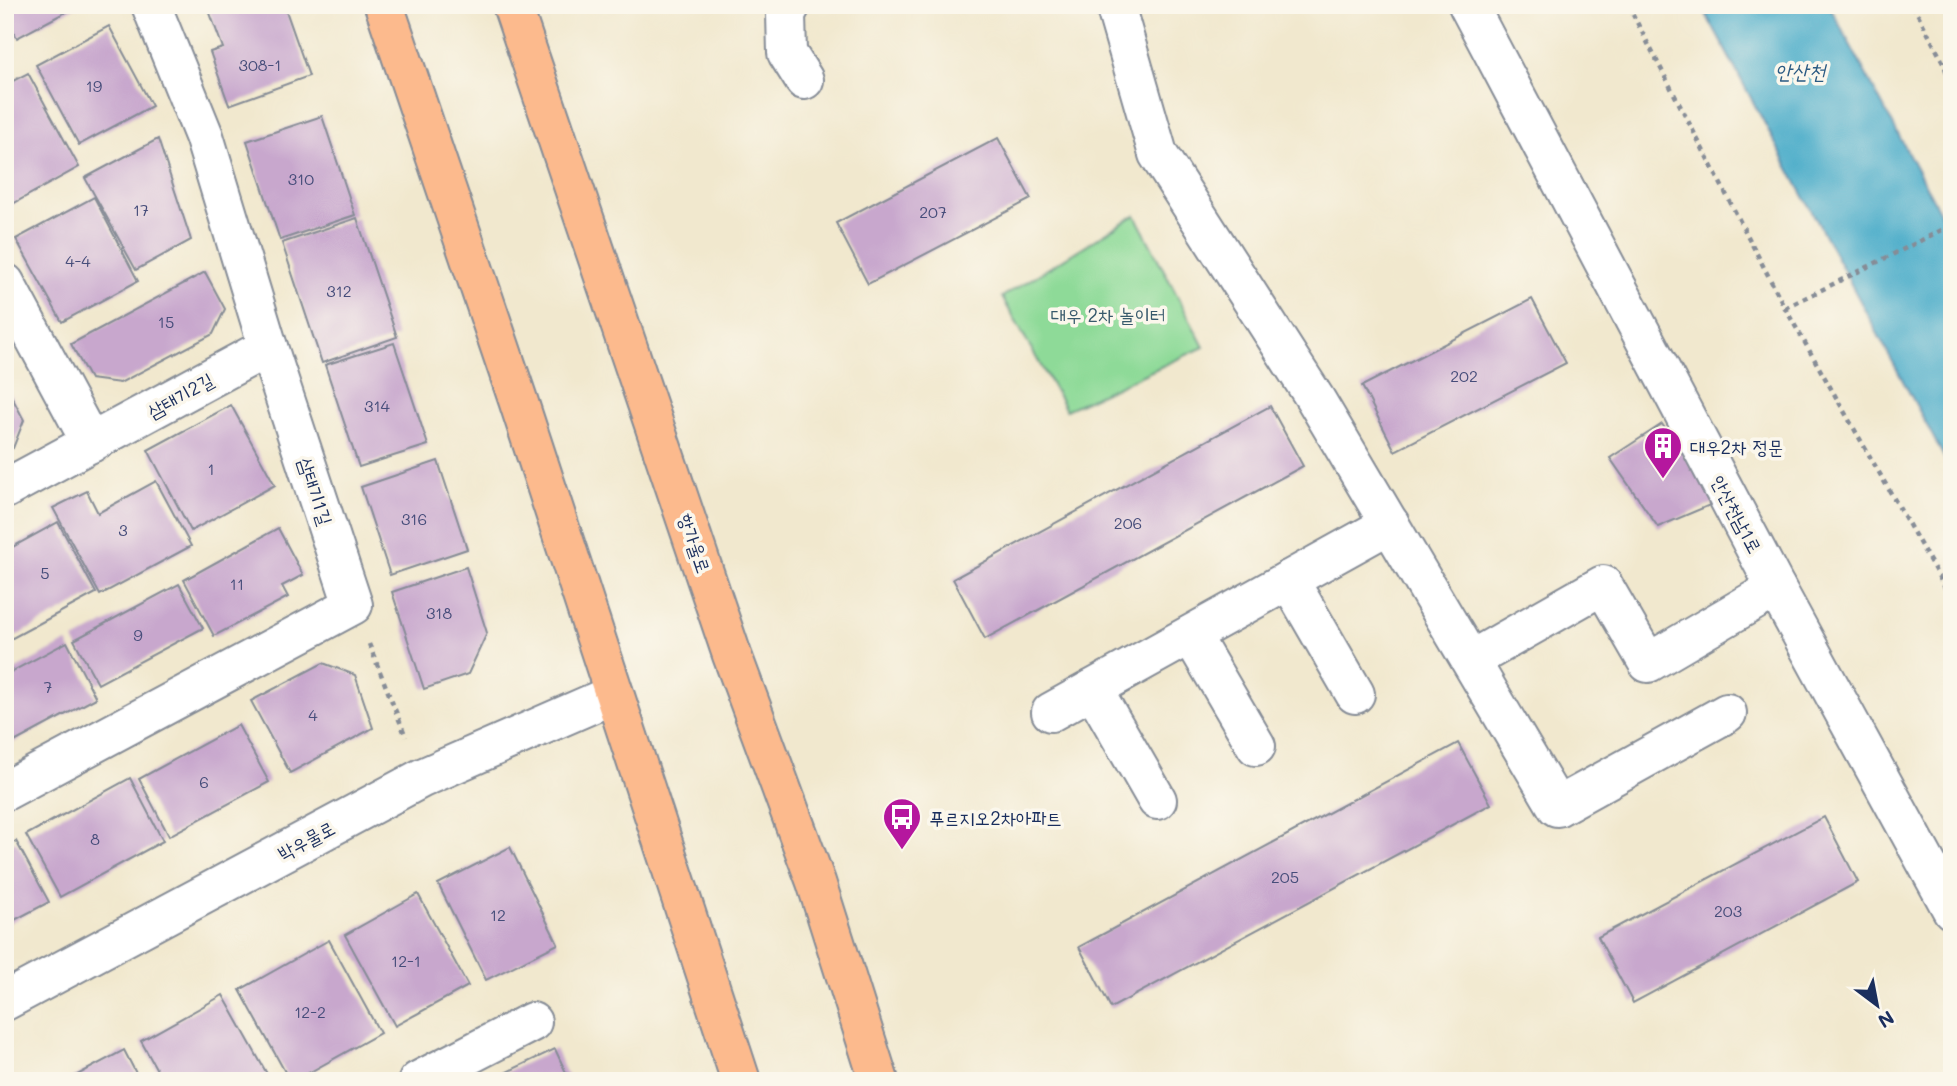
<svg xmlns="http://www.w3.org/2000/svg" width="1957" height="1086" viewBox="0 0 1957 1086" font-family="Mali,'Poor Story',sans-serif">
	<rect width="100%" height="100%" fill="#fbf7ec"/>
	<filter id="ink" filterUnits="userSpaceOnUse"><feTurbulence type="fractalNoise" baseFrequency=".0143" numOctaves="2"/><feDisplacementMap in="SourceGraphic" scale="14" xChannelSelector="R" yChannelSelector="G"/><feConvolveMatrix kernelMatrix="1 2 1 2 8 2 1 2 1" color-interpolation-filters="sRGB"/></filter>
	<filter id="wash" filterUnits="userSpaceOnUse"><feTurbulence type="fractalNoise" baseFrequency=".00686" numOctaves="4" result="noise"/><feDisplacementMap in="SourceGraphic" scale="28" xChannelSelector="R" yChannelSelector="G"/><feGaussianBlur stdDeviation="1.57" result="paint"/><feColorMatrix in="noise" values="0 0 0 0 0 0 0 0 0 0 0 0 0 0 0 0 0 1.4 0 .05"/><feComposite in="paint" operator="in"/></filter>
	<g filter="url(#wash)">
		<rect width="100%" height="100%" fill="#f1e8ce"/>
		<path fill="#8eda98" stroke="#54847b" stroke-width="2" d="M1135,215L1204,347L1066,410L1002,297Z"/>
		<path fill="#49acc9" stroke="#326e94" stroke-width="2" d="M1701,5H1829L1952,235V472Z"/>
		<g id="blocks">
			<g fill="#c8a7cd">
				<path d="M5,5H79L17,38L5,15Z"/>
				<path d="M207,5H284L309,76L229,105L210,52L223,48Z"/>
				<path d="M109,26L152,106L79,145L36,65Z"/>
				<path d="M28,73L79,167L7,207L5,85Z"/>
				<path d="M322,116L355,215L280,240L247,141Z"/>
				<path d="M998,138L1031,199L868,284L836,223Z"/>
				<path d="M158,139L191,240L136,270L85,178Z"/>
				<path d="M94,197L138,281L62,322L16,239Z"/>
				<path d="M357,218L397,337L322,363L282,243Z"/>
				<path d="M205,272L225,309L213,334L120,383L90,379L71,344Z"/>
				<path d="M1532,299L1566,363L1395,451L1362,386Z"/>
				<path d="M394,343L428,445L359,467L325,365Z"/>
				<path d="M5,384L24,420L13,448L5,453Z"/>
				<path d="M231,405L275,485L191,531L148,450Z"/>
				<path d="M1270,406L1303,466L985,639L953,579Z"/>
				<path d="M1662,424L1717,502L1658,527L1610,458Z"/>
				<path d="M438,461L467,549L390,575L361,487Z"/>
				<path d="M156,481L191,546L100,595L53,508L87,491L98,513Z"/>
				<path d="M58,522L96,593L5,642V551Z"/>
				<path d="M278,528L303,575L282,586L288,597L214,636L184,580Z"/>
				<path d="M466,567L487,633L468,674L424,689L392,592Z"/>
				<path d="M179,584L203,628L98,684L74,640Z"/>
				<path d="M67,642L96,698L5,747V675Z"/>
				<path d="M323,663L355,675L373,728L290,773L251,701Z"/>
				<path d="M238,725L269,782L169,836L139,779Z"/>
				<path d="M1458,743L1491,804L1111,1008L1079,947Z"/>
				<path d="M130,778L163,841L60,897L26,835Z"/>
				<path d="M1824,817L1858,882L1633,1003L1598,937Z"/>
				<path d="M16,841L49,902L5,925V847Z"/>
				<path d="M510,847L558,944L486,980L438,884Z"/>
				<path d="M418,894L468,986L395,1026L345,935Z"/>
				<path d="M329,940L380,1033L294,1081H290L240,990Z"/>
				<path d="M223,995L271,1081H163L141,1041Z"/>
				<path d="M555,1049L570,1081H488Z"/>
				<path d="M124,1050L140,1081H66Z"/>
			</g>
		</g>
	</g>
	<g filter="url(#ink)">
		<use href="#blocks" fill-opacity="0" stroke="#868c96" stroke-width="2"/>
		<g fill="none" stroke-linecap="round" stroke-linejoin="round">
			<defs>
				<g id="minor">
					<path d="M791,5L786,14L787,53L804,80"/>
					<path d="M1115,5L1158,154L1316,400L1557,807L1727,713"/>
					<path d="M1468,5L1776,588L1952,910"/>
					<path d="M5,283L91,443"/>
					<path d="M5,489L268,347"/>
					<path d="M1289,580L1355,694"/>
					<path d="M1191,635L1256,746"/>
					<path d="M1471,660L1603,585L1648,663L1776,588"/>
					<path d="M1093,689L1157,800"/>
					<path d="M1051,712L1390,524"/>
					<path d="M5,791L353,605L268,347L204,136L151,5"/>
					<path d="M5,1001L422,778L614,694"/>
					<path d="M418,1081L532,1022"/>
				</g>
				<g id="major">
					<path d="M384,5L518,400L741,1081"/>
					<path d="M512,5L732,655L816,882L879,1081"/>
				</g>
			</defs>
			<use href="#minor" stroke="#868c96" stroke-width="42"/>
			<use href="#major" stroke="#868c96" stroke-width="42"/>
			<g stroke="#868c96" stroke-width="4.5" stroke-dasharray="5 5" stroke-linecap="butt">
				<path d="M1628,5L1785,308L1952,600"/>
				<path d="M1913,5L1944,64L1952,89"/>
				<path d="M1785,308L1952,225"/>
				<path d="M369,644L406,737"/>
			</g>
			<use href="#minor" stroke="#fff" stroke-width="38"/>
			<use href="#major" stroke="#fcba8d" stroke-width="38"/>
		</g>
	</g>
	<defs>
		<symbol id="building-pin" viewBox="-11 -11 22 30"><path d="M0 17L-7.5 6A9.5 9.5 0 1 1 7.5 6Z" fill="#b5179e" stroke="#fbf7ec"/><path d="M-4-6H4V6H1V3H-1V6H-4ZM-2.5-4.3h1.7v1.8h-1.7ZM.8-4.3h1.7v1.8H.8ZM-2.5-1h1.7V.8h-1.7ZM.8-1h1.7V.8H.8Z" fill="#fff"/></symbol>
		<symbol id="bus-pin" viewBox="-11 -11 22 30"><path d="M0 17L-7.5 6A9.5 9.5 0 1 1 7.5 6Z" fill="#b5179e" stroke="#fbf7ec"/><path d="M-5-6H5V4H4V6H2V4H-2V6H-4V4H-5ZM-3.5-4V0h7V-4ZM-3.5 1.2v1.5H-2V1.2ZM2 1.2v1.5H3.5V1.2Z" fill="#fff"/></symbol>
	</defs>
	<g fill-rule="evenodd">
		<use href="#building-pin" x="1641" y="424" width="44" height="60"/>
		<use href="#bus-pin" x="880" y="795" width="44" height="60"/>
	</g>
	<g text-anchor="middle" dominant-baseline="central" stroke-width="7" stroke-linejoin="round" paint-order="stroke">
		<g font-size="16" fill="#464d7a">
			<text x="260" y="64">308-1</text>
			<text x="94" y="85">19</text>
			<text x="301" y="178">310</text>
			<text x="141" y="209">17</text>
			<text x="933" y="211">207</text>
			<text x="78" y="260">4-4</text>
			<text x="339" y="290">312</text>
			<text x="166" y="321">15</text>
			<text x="1464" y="375">202</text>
			<text x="377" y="405">314</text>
			<text x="211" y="468">1</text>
			<text x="414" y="518">316</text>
			<text x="1128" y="522">206</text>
			<text x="123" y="529">3</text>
			<text x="45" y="572">5</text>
			<text x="237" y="583">11</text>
			<text x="439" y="612">318</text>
			<text x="138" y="634">9</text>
			<text x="48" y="686">7</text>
			<text x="313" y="714">4</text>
			<text x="204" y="781">6</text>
			<text x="95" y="838">8</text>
			<text x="1285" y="876">205</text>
			<text x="1728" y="910">203</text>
			<text x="498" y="914">12</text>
			<text x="406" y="960">12-1</text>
			<text x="310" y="1011">12-2</text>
		</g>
		<g font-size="19" fill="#385a6c" stroke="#fbf7ec">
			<text x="1108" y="314">대우 2차 놀이터</text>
		</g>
		<g font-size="19" fill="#1b2f5e" stroke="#fbf7ec">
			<text transform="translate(180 395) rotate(-29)">삼태기2길</text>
			<text transform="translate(316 491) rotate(72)">삼태기1길</text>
			<text transform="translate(1737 514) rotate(62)">안산천남1로</text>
			<text transform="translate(695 543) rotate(71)">항가울로</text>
			<text transform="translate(306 840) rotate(-28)">박우물로</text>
		</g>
		<g font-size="19" fill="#1b2f5e" stroke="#fbf7ec" text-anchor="start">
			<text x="1690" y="446">대우2차 정문</text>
			<text x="929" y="817">푸르지오2차아파트</text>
		</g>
		<g font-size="21" font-style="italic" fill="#2b5b83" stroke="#fbf7ec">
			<text x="1800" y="70">안산천</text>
		</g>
	</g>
	<rect width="1957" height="1086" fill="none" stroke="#fbf7ec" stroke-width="28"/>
	<g transform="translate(1877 1005) rotate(148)" stroke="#fbf7ec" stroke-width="5" paint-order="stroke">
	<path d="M0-5L12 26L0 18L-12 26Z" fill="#1b2f5e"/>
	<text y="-10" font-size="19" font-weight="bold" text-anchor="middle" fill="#1b2f5e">N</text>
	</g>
</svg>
